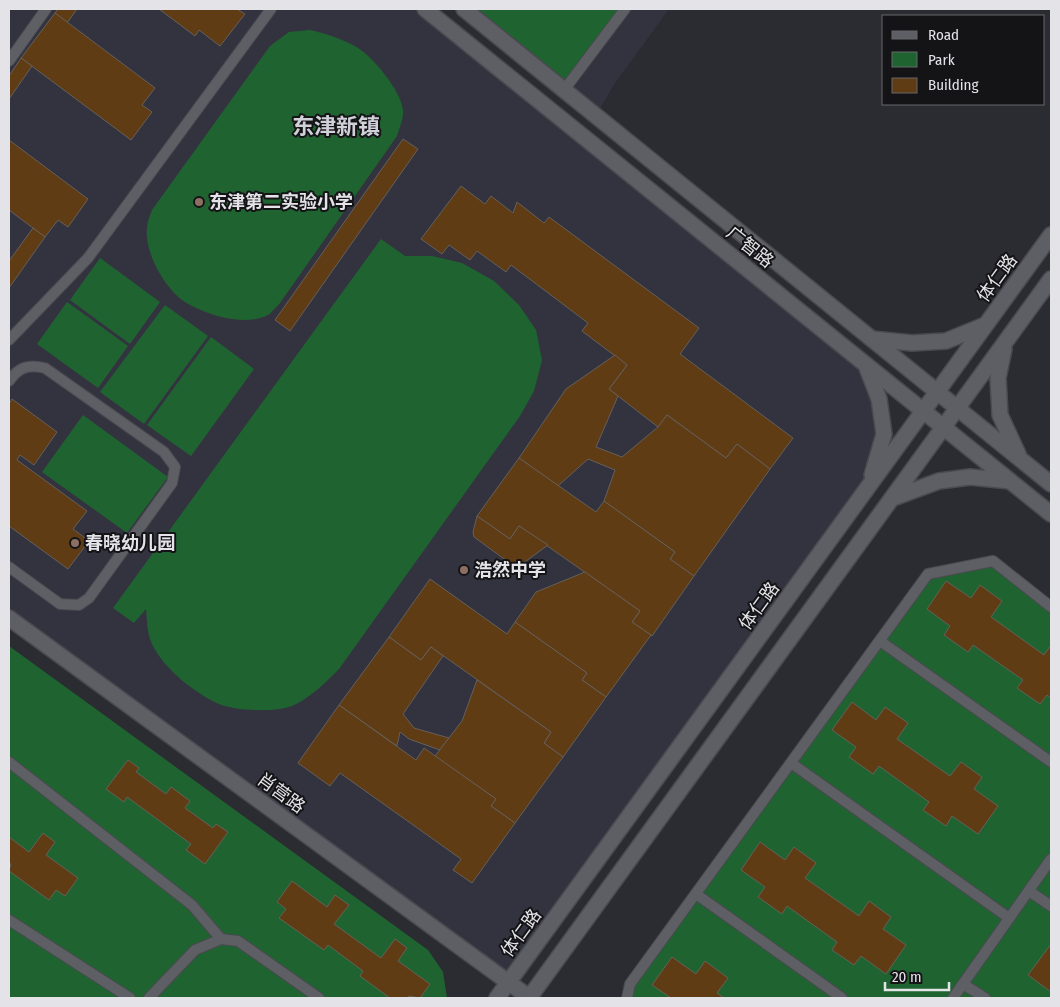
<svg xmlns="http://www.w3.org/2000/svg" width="1060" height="1007" viewBox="0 0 1060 1007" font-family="'Fira Sans Condensed','Noto Sans SC',sans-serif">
	<rect width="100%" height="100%" fill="#2b2b32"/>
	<g fill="#333340">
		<path d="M9,9H423L865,364L884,434L869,486L509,982L9,618Z"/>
		<path d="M464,9H669L613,86L596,116Z"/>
	</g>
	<g fill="#1f6430">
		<path d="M464,9H625L564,90Z"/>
		<path d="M310,30C327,34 343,39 358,48C374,58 401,91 403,110C404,118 399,129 397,136L280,303C276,307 271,314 266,316C242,326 206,315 185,302C165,289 144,252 147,228C147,222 150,216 152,210L270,46L289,32Z"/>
		<path d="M381,239L405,256H432L462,263L494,281L519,305L536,330L542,360L534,391L520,416L339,669C326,682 311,697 294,705C278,713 235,711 219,704C194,693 159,665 150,639C147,630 147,618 146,609L134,623L113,608Z"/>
		<path d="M100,258L160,302L130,344L70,300Z"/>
		<path d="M67,302L128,346L98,388L37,344Z"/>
		<path d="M165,305L208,336L144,424L100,392Z"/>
		<path d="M211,337L254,369L191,456L147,425Z"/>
		<path d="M83,415L168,477L127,533L42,472Z"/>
		<path d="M993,561L1051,607V998H627L630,984L928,574Z"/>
		<path d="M9,646L428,950L443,972L447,998H9Z"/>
	</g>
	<g fill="#5f3c13" stroke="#66605a">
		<path d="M58,9H77L67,23L55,13Z"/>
		<path d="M159,9H237L245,14L220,46L199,30L195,36Z"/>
		<path d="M55,13L155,88L142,105L152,112L131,140L21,58Z"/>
		<path d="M21,58L32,66L9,99V76Z"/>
		<path d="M403,139L418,149L290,331L275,320Z"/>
		<path d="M9,140L88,199L68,227L58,220L45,237L9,210Z"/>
		<path d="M461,186L485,204L491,196L513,213L517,202L544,223L549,217L699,328L680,354L793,438L770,469L737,444L726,458L667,415L658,427L609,389L627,365L582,331L588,323L511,265L506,272L477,251L470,260L449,245L442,254L421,239Z"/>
		<path d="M33,228L45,237L9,288V261Z"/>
		<path d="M615,355L627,365L609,389L618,396L596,447L622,457L658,427L667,415L726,458L737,444L770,469L694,576L670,559L675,552L604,501L615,470L588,459L558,486L519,458L566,389Z"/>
		<path d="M12,399L57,432L34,465L20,455L17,460L87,511L73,529L89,541L68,569L9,526V404Z"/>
		<path d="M519,458L596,512L604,501L675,552L670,559L694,576L652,636L632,622L640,611L519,526L510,539L477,516Z"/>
		<path d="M477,516L510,539L519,526L548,545L522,564H511L474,537L473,532Z"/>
		<path d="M585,572L640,611L632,622L651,635L606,697L582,680L587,673L515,622L536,592Z"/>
		<path d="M430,579L507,634L515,622L587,673L582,680L606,697L563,757L544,743L551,732L431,647L421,660L389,637Z"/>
		<path d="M946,581L971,598L980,585L1002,601L991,617L1044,655L1051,645V698L1047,695L1040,704L1017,688L1023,680L973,645L968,652L944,635L950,626L927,609Z"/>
		<path d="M389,637L421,660L431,647L443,656L403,714L414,728L449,738L440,750L409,739L400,732L397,746L339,705Z"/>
		<path d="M477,680L551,732L544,743L563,757L515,823L491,806L496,799L435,756L462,721Z"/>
		<path d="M852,702L876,720L885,707L908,723L897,739L950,776L961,762L982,777L974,789L998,806L978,834L952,816L946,826L923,810L929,802L879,766L873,774L849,757L856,747L832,730Z"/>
		<path d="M339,705L416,760L424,748L496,799L491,806L515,823L472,883L453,870L461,859L340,773L330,786L298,763Z"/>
		<path d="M128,760L139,768L136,772L166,794L171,787L190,801L185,808L213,828L216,824L228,832L205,864L186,850L191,844L127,797L124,802L106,789Z"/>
		<path d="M43,833L55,842L46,855L78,878L65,896L56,890L49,900L9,871L11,864L9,863V837L29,852Z"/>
		<path d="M760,842L785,860L794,847L816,863L805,878L859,916L869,901L891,917L883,929L906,945L886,974L861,956L854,965L832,950L837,942L787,906L782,914L758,897L765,887L741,870Z"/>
		<path d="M292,881L327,907L335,895L349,905L334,924L381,958L395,939L407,948L398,961L430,984L420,998L409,996L407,998H390L360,976L363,971L328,945L324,950L279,918L286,909L277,902Z"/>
		<path d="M1051,944V992L1028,975Z"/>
		<path d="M672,957L696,974L705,961L728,978L717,993L724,998H671L652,985Z"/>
	</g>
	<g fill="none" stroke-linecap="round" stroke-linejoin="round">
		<defs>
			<g id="lane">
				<path d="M9,61L46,9"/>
				<path d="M564,90L625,9"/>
				<path d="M9,340L88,258L271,9"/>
				<path d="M9,381C19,367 28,364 45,368L164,452L175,467L172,483L89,598L79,605L60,604L9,567"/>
				<path d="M880,641L1051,762"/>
				<path d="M9,762L192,905L221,939"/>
				<path d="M791,763L1009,918"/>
				<path d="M1029,891L1051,906"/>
				<path d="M696,894L842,998"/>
				<path d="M9,920L130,998"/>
				<path d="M963,984L985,998"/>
				<path d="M149,998L195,950L221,939L238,941L319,998"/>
				<path d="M627,998L630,984L928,574L993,561L1051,607"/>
				<path d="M953,998L1051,859"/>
			</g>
			<path id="street" d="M9,618L530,998"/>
			<g id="secondary">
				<path d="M425,9L1051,514"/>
				<path d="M464,9L1051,484"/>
				<path d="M872,339L912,343L946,341L985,325"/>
				<path d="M1004,349L998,378L1000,415L1018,454"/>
				<path d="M867,368L879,399L884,434L872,475"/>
				<path d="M893,498L939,481L970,477L1010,481"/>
				<path d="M497,998L1051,235"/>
				<path d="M529,998L1051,279"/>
			</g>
		</defs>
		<use href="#lane" stroke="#49494f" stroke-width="12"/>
		<use href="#street" stroke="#49494f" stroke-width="18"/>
		<use href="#secondary" stroke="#49494f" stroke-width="18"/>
		<use href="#lane" stroke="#5e5e65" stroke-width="10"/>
		<use href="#street" stroke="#5e5e65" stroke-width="15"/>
		<use href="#secondary" stroke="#5e5e65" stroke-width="15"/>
	</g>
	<g fill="#8d6e63" stroke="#141417" stroke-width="2">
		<circle cx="199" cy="202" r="5"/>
		<circle cx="75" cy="543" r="5"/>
		<circle cx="464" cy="570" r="5"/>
	</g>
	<g text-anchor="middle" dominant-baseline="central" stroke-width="4" stroke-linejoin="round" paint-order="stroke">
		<g font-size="18" font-weight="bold" fill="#e3e3e8" stroke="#141417" text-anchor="start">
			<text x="209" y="202">东津第二实验小学</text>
			<text x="85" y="543">春晓幼儿园</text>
			<text x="474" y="570">浩然中学</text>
		</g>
		<g font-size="18" fill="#e3e3e8" stroke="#141417">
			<text transform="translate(750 247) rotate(39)">广智路</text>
			<text transform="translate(997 278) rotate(-54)">体仁路</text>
			<text transform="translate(759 606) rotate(-54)">体仁路</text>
			<text transform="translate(281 793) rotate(36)">肖营路</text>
			<text transform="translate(521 933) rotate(-54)">体仁路</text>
		</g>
		<g font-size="22" font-weight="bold" fill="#d0d0d9" stroke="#141417">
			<text x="336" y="126">东津新镇</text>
		</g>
	</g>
	<rect width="1060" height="1007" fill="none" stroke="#e3e3e8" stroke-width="20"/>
	<rect x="882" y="15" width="162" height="90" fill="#141417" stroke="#67676b"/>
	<rect x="892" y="31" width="25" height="8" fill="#5e5e65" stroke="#67676b"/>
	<text x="928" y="40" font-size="15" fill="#e3e3e8">Road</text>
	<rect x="892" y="52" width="25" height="15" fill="#1f6430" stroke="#67676b"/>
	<text x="928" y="65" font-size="15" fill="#e3e3e8">Park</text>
	<rect x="892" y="78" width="25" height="15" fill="#5f3c13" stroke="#67676b"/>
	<text x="928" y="90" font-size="15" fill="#e3e3e8">Building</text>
	<path d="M885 982v8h64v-8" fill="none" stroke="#e3e3e8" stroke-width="2.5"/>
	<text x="892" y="982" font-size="15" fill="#e3e3e8" stroke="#141417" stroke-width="4" paint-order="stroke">20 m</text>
</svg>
